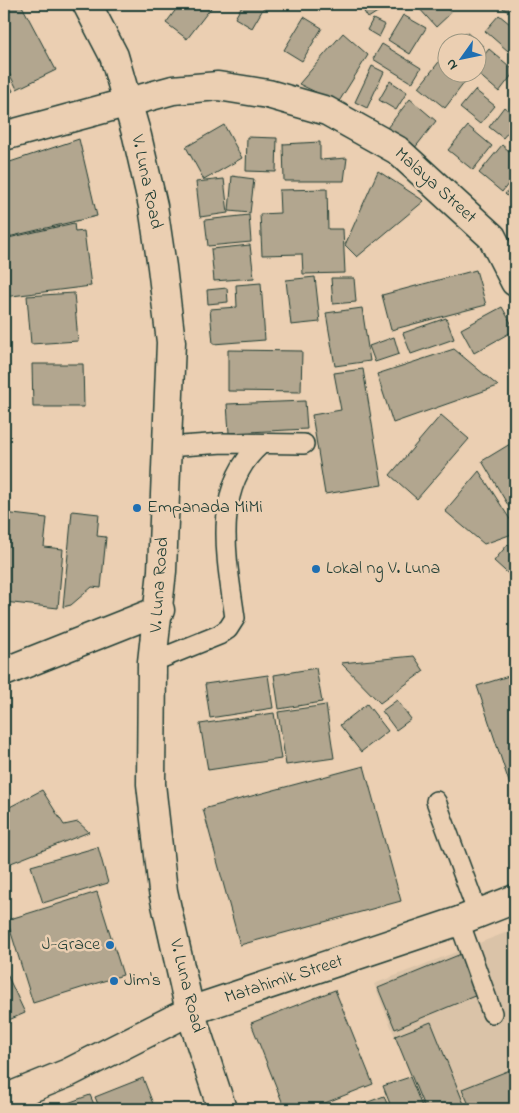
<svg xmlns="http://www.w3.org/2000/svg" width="519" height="1113" viewBox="0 0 519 1113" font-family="'Indie Flower',sans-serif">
	<rect width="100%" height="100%" fill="#ebcfb2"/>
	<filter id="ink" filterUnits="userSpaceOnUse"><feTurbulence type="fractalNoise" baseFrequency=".02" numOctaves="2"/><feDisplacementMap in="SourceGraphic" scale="10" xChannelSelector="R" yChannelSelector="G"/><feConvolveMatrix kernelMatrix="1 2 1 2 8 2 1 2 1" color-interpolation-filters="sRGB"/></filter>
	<g filter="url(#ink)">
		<path fill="#dac3a8" d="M515,929V1109H424L374,984Z"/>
		<g fill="#b2a68f" stroke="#1f3d34">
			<path d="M4,4H21L56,70L17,89L4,63Z"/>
			<path d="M180,4H214L187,39L166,23Z"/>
			<path d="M243,4H266L252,28L235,18Z"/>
			<path d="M373,4H390L368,18L363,10Z"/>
			<path d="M422,4H443L451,13L436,27L418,7Z"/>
			<path d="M498,4H515L508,12Z"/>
			<path d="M403,15L426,28L410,54L388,40Z"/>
			<path d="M499,15L515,28V42L508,51L485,31Z"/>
			<path d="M304,17L322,28L302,61L284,50Z"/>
			<path d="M373,19L385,25L379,37L367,30Z"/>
			<path d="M466,32L484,47L476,56V42H457Z"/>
			<path d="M343,33L368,55L338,103L299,84Z"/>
			<path d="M382,44L421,68L412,83L373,59Z"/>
			<path d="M489,49L515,71L499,92L476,72V65Z"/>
			<path d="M442,58L446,61V72H461L468,78L445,108L419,87Z"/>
			<path d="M372,66L384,72L367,108L355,102Z"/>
			<path d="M4,73L13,91L4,96Z"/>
			<path d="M390,81L407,92L396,110L379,100Z"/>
			<path d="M475,90L495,106L480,124L460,108Z"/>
			<path d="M410,99L436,121L414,149L387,128Z"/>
			<path d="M504,107L515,116V124L503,138L489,127Z"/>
			<path d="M224,125L242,158L204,180L186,147Z"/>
			<path d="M468,126L492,146L473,170L448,150Z"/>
			<path d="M247,137L277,138L276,172L246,171Z"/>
			<path d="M79,139L97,216L4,238V164Z"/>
			<path d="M320,142V160L347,158L344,181H284L283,144Z"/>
			<path d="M502,145L515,156V175L502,192L479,173Z"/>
			<path d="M378,171L424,201L357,257L345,245Z"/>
			<path d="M232,176L254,179L250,213L229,211Z"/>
			<path d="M224,179L228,213L200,217L196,182Z"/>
			<path d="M515,182V203L505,194Z"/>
			<path d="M327,189L328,229H343L345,273L303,274L302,254L262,255L260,214L280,213L279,190Z"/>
			<path d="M249,215L251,242L208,246L205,220Z"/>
			<path d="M74,223L75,232L84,231L91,286L4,297V239Z"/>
			<path d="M250,245L254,278L214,281L211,249Z"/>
			<path d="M476,270L486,305L391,330L382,295Z"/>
			<path d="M315,277L320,322L291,325L286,280Z"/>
			<path d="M331,278H354L356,302L333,304Z"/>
			<path d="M261,283L265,340L213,344L210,309L237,307L236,285Z"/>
			<path d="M227,288L228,302L208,304L207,290Z"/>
			<path d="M74,293L78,341L31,344L27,296Z"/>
			<path d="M502,307L515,330L474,353L461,329Z"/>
			<path d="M362,308L370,361L335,366L326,313Z"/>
			<path d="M446,318L454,339L411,354L403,333Z"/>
			<path d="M394,337L399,354L375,362L369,346Z"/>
			<path d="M454,349L498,386L393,423L377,374Z"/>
			<path d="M228,350L302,351L301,392L228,391Z"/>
			<path d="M32,364H83L84,407H33Z"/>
			<path d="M363,369L382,485L325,494L312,415L341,410L334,373Z"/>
			<path d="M305,401L307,429L229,433L227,404Z"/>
			<path d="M441,415L469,439L417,499L390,475Z"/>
			<path d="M515,441V517L482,461Z"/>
			<path d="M479,471L515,527V533L484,544L445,511Z"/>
			<path d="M72,511L99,514L97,536L106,537L101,588L92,587L71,605L63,607Z"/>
			<path d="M4,513L47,518L44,547L63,549L58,608L4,602Z"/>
			<path d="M508,544L515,551V580L494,561Z"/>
			<path d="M414,656L424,671L380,703L341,663Z"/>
			<path d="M316,668L322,702L279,709L274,675Z"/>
			<path d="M515,674V800L477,686Z"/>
			<path d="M268,675L273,708L210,718L205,684Z"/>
			<path d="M397,700L411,719L396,730L382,711Z"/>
			<path d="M367,704L388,731L361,752L340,725Z"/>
			<path d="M326,705L334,758L286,765L278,712Z"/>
			<path d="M274,713L281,759L208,770L200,724Z"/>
			<path d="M364,766L401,901L240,945L203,809Z"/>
			<path d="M42,790L64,825L78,822L89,832L6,865L4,861V810Z"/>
			<path d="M98,847L108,883L43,903L31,866Z"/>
			<path d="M97,892L123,975L33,1003L7,920Z"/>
			<path d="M461,954L477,995L395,1029L378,988Z"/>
			<path d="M4,968L25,1013L4,1022Z"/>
			<path d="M335,990L373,1084L310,1109H285L251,1023Z"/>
			<path d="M431,1022L466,1109H425L395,1036Z"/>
			<path d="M515,1068V1109H471L462,1089Z"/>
			<path d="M410,1077L423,1109H392L383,1086Z"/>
			<path d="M143,1078L155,1109H100L95,1097Z"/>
			<path d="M90,1095L96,1109H51Z"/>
			<path d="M384,1096L389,1109H360L358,1106Z"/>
		</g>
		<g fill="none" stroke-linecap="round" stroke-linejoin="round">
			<defs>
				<g id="lane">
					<path d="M167,447L223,443L304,444"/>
					<path d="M152,662L219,635L228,629L235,618C227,561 211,488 260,445"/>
					<path d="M436,801L478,914"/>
					<path d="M459,921L492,1013"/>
				</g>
				<g id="street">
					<path d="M4,136L173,90L218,86L268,94L327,111L397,150L492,237L515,282"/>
					<path d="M4,672L160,610"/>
					<path d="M4,1099L68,1073L190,1011L459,921L515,899"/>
				</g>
				<path id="secondary" d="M87,4L114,56L137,136L153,206L162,267L171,342L162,571L152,662L151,784L163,891L190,1011L222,1109"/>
			</defs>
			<use href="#lane" stroke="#1f3d34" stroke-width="22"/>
			<use href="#street" stroke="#1f3d34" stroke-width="31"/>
			<use href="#secondary" stroke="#1f3d34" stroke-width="31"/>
			<use href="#lane" stroke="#ebcfb2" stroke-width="19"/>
			<use href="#street" stroke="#ebcfb2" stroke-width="28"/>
			<use href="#secondary" stroke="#ebcfb2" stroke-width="28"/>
		</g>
	</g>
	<g fill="#1f6fb2" stroke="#ebcfb2" stroke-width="2">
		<circle cx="137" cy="508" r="5"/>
		<circle cx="316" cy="569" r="5"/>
		<circle cx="110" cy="945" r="5"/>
		<circle cx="114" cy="981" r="5"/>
	</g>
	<g text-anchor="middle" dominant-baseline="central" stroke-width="5" stroke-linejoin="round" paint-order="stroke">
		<g font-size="18" fill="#1f3d34" stroke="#ebcfb2">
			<text transform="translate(146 182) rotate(78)">V. Luna Road</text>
			<text transform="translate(435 186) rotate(42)">Malaya Street</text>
			<text transform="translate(160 585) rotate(-86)">V. Luna Road</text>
			<text transform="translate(284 980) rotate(-18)">Matahimik Street</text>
			<text transform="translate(186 986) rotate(76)">V. Luna Road</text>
		</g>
		<g font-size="18" fill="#1f3d34" stroke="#ebcfb2" text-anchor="start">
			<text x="147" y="508">Empanada MiMi</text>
			<text x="326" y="569">Lokal ng V. Luna</text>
			<text x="100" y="945" text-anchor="end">J-Grace</text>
			<text x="124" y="981">Jim's</text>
		</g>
	</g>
	<rect width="519" height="1113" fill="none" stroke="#ebcfb2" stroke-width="20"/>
	<rect x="10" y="10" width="499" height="1093" fill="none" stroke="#1f3d34" stroke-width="2" filter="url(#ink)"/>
	<g transform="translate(462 58) rotate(237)"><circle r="24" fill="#ebcfb2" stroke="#999580"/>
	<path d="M0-4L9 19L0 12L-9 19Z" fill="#1f6fb2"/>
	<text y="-8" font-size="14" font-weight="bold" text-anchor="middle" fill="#1f3d34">N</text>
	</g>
</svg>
